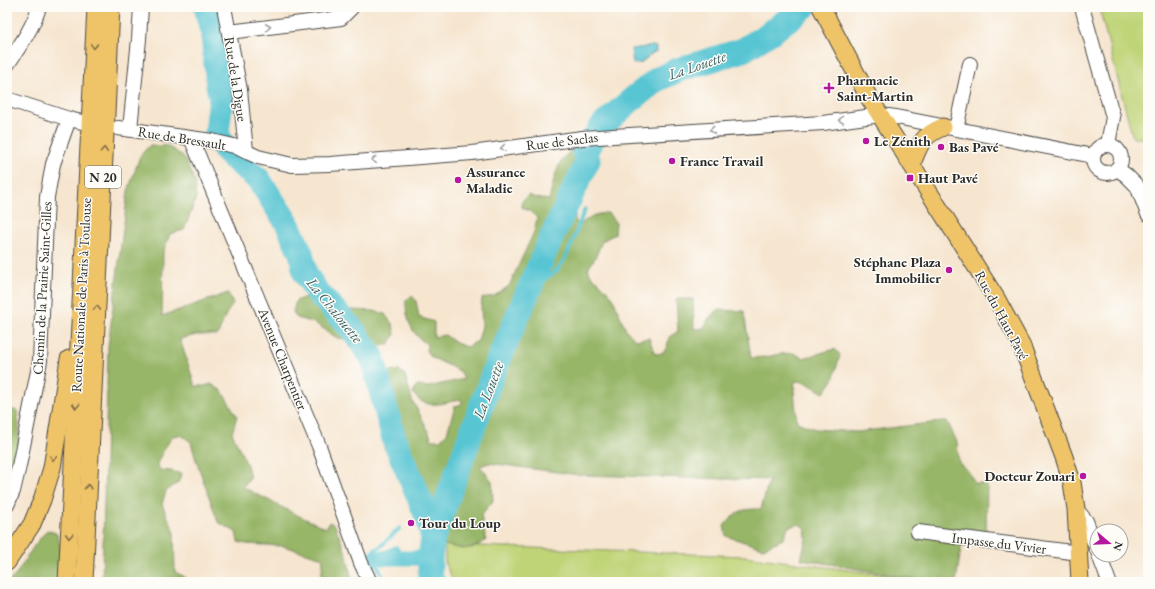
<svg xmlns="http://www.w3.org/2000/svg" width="1155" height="589" viewBox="0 0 1155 589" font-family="'EB Garamond',serif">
	<rect width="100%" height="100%" fill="#fdfcf7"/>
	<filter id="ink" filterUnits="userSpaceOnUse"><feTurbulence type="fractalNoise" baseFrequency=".025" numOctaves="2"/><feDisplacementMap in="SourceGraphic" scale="8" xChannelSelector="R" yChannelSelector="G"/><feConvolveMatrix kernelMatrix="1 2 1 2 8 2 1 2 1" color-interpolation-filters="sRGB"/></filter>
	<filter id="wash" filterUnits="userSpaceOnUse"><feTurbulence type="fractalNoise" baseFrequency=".012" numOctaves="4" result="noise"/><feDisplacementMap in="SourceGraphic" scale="16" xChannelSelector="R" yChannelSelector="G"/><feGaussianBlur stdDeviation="0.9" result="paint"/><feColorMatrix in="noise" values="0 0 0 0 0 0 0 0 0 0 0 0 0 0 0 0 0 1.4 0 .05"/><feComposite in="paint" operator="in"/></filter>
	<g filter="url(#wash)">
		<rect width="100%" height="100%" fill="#f6e5cf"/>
		<g fill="#bfd477" stroke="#758051">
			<path d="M1099,7H1148V138H1133Z"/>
			<path d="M445,545L463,549L478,546L745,556L921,580V582H454L445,564Z"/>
		</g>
		<g fill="#97b668" stroke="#61704a">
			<path d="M150,145L168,146L184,157L195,182L196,198L184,230L170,234L163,252L162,316L228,293L233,304L226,314L218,335H196L180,339L195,386H205L211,384L222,391L237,416L232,433L247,465L250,477L243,487L299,516L326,528L329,522L335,525L347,556L352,582H321L323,558L283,546L246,544L238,542L236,532L218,522L195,457L191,442L181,435L172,436L160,457L157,464L160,470L171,471L181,474L178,483L166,491L162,504L174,531L175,572L185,577V582H102L108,346L128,191L140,156Z"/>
			<path d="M577,147L586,151L583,165L572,195L575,209V220L580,225C590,216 594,214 608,213L616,223L615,234L602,241L596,256L588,269L592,277L599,282L612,296L626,330L635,340L649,338L655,354L663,353L667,347L669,338L678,331L676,299H693L694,329L704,328L709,318L717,310L744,311L751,358L766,357L780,354L793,353L803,358L835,349L840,355L833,380L824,393L805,382L795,381L794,390L797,422L815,429L857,432L947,421L957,442L959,463L969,472L975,484L987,483L986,536L963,535L956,582H932L801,559L806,539L805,528L799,524L788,527L783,539L763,548L726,536L724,526C737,510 741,509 761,509L769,480L579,475L489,463L480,466L492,481L493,501L481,515L486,540C469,552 464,549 445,545L435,510L429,495L404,476L384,448L385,437L405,432L397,419L393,405L373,388L374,379L389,372L398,370L405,375L412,400L427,428L432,440H440L447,433L455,406L462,404L461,399C444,403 424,411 413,393L416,386L428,387L464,379L460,371L431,357L426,351L427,344C412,336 405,317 406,300L412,296L416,301L419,317L434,322V337L445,335L456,343L466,347L478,341L482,326L481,308L482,298L494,296L509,286L534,232L537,218L531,212L522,207V201L528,195L537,198L549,200C554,179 557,157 577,147Z"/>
			<path d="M307,296L321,305L342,312L351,310L374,311L384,313L393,325L395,334L389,344L381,346L372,343L337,338L315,323L297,318L293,312L296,301Z"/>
			<path d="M7,408L17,411C23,439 15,464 7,491Z"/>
			<path d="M47,530L56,533C64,548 60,566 58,582H8L15,576L34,546Z"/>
		</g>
		<path fill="#59c5d3" stroke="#42787f" d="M653,46L656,47V52H654L641,63L633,64L631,49Z"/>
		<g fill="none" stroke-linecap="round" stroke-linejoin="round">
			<g stroke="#59c5d3" stroke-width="4">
				<path d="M532,283C540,280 549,278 555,272C569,259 577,227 585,209"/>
				<path d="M374,558L396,547L403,559L430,558"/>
				<path d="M385,582L374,558L373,551L381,546L400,528"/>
			</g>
			<path stroke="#59c5d3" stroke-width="15" d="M374,558H430"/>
			<g stroke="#59c5d3" stroke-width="25">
				<path d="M206,7L213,33L218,86L221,97L217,133L226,152L259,180L287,223L301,253L305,273L317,292L352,329L372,357L394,439L428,519L433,538L430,558V577L433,582"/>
				<path d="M433,538L494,371L548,245L588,160L584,152L602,126L630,101L658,79L678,70L743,50L773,31L804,7"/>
			</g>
		</g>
	</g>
	<g filter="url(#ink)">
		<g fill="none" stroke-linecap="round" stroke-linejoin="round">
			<defs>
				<g id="minor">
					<path d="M224,7L240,90L246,151"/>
					<path d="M1082,7L1113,117L1108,144"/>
					<path d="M229,32L341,18L352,7"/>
					<path d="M7,65C19,47 33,28 39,7"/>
					<path d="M7,99L69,119L82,122"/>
					<path d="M118,128L212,141L234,146L258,157L292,165L330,164L472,153L582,138L823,123L880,115L896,117L1093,156"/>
					<path d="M130,129L139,39L141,7"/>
					<path d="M956,129L970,64"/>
					<path d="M191,138L319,446L361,563L370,582"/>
					<circle cx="1107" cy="159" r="14"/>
					<path d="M1117,169L1126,175L1137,186L1148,214"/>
					<path d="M7,505L13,491L19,466L40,361L47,197L53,164L69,119"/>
					<path d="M1076,509L1086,521L1097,550"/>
					<path d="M918,532L1079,553"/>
					<path d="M1099,555L1109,582"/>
				</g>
				<g id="major">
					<path d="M821,7L868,96L996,298L1021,344L1064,457L1072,482L1076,509L1080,582"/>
					<path d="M912,164C919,144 923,135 943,127"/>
					<path d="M7,562L32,524L42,500L52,468L69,359"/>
					<path d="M67,582L96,7"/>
					<path d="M84,582L111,7"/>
				</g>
			</defs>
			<use href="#minor" stroke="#494744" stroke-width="16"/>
			<use href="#major" stroke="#494744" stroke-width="19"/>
			<use href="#minor" stroke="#fff" stroke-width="14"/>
			<use href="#major" stroke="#efc469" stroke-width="17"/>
		</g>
		<defs><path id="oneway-chevron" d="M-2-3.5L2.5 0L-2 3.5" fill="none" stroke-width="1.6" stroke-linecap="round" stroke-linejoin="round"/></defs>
		<g stroke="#a0a0a0">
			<use href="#oneway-chevron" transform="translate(268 27) rotate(-7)"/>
			<use href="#oneway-chevron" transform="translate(841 120) rotate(172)"/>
			<use href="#oneway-chevron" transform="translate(712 130) rotate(176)"/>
			<use href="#oneway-chevron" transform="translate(503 148) rotate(172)"/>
			<use href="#oneway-chevron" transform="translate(374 160) rotate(175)"/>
		</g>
		<g stroke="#837047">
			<use href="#oneway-chevron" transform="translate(94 46) rotate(92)"/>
			<use href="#oneway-chevron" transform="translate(104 150) rotate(-87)"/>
			<use href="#oneway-chevron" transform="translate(97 308) rotate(-87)"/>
			<use href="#oneway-chevron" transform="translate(76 406) rotate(93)"/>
			<use href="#oneway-chevron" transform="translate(53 458) rotate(99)"/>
			<use href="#oneway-chevron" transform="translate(88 487) rotate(-87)"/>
			<use href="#oneway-chevron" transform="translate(69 536) rotate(93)"/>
		</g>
	</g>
	<g fill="#b5179e" stroke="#fdfcf7" stroke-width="1.5">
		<path d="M827 82h4v4h4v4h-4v4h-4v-4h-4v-4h4z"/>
		<circle cx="866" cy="141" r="4"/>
		<circle cx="941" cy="147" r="4"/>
		<circle cx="672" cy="161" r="4"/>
		<rect x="906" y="174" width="8" height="8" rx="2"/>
		<circle cx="458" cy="180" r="4"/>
		<circle cx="949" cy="270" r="4"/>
		<circle cx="1083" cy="476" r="4"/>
		<circle cx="411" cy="523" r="4"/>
	</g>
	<g text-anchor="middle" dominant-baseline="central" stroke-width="3" stroke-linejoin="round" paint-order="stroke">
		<rect fill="#fdfcf7" stroke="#6a6a68" stroke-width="1" x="85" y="166" width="36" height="22" rx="3"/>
		<g font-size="13" font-weight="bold" fill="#2b2b2b">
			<text x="103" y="177">N 20</text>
		</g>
		<g font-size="14" fill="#2b2b2b" stroke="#fdfcf7">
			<text transform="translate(236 79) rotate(81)">Rue de la Digue</text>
			<text transform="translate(182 138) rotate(9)">Rue de Bressault</text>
			<text transform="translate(562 141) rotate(-7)">Rue de Saclas</text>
			<text transform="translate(42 288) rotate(-87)">Chemin de la Prairie Saint-Gilles</text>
			<text transform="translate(81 295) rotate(-87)">Route Nationale de Paris à Toulouse</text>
			<text transform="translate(1002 315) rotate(62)">Rue du Haut Pavé</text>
			<text transform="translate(283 359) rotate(68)">Avenue Charpentier</text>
			<text transform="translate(999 543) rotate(7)">Impasse du Vivier</text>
		</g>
		<g font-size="14" font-weight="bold" fill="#2b2b2b" stroke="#fdfcf7" text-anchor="start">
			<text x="837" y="80">Pharmacie<tspan x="837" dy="16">Saint-Martin</tspan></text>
			<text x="874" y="141">Le Zénith</text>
			<text x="949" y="147">Bas Pavé</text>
			<text x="680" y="161">France Travail</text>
			<text x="466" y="172">Assurance<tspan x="466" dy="16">Maladie</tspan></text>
			<text x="918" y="178">Haut Pavé</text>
			<text x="941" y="262" text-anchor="end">Stéphane Plaza<tspan x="941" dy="16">Immobilier</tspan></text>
			<text x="1075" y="476" text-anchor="end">Docteur Zouari</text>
			<text x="419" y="523">Tour du Loup</text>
		</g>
		<g font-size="15" font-style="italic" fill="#3b6166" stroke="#fdfcf7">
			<text transform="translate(697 65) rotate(-19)">La Louette</text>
			<text transform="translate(335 310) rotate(51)">La Chalouette</text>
			<text transform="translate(488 390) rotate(-69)">La Louette</text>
		</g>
	</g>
	<rect width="1155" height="589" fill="none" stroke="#fdfcf7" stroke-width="24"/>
	<g transform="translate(1109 543) rotate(109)"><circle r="19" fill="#fdfcf7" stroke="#a9a8a5"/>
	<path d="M0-3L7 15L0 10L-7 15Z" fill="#b5179e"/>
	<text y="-6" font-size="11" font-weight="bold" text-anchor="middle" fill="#2b2b2b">N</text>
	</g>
</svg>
